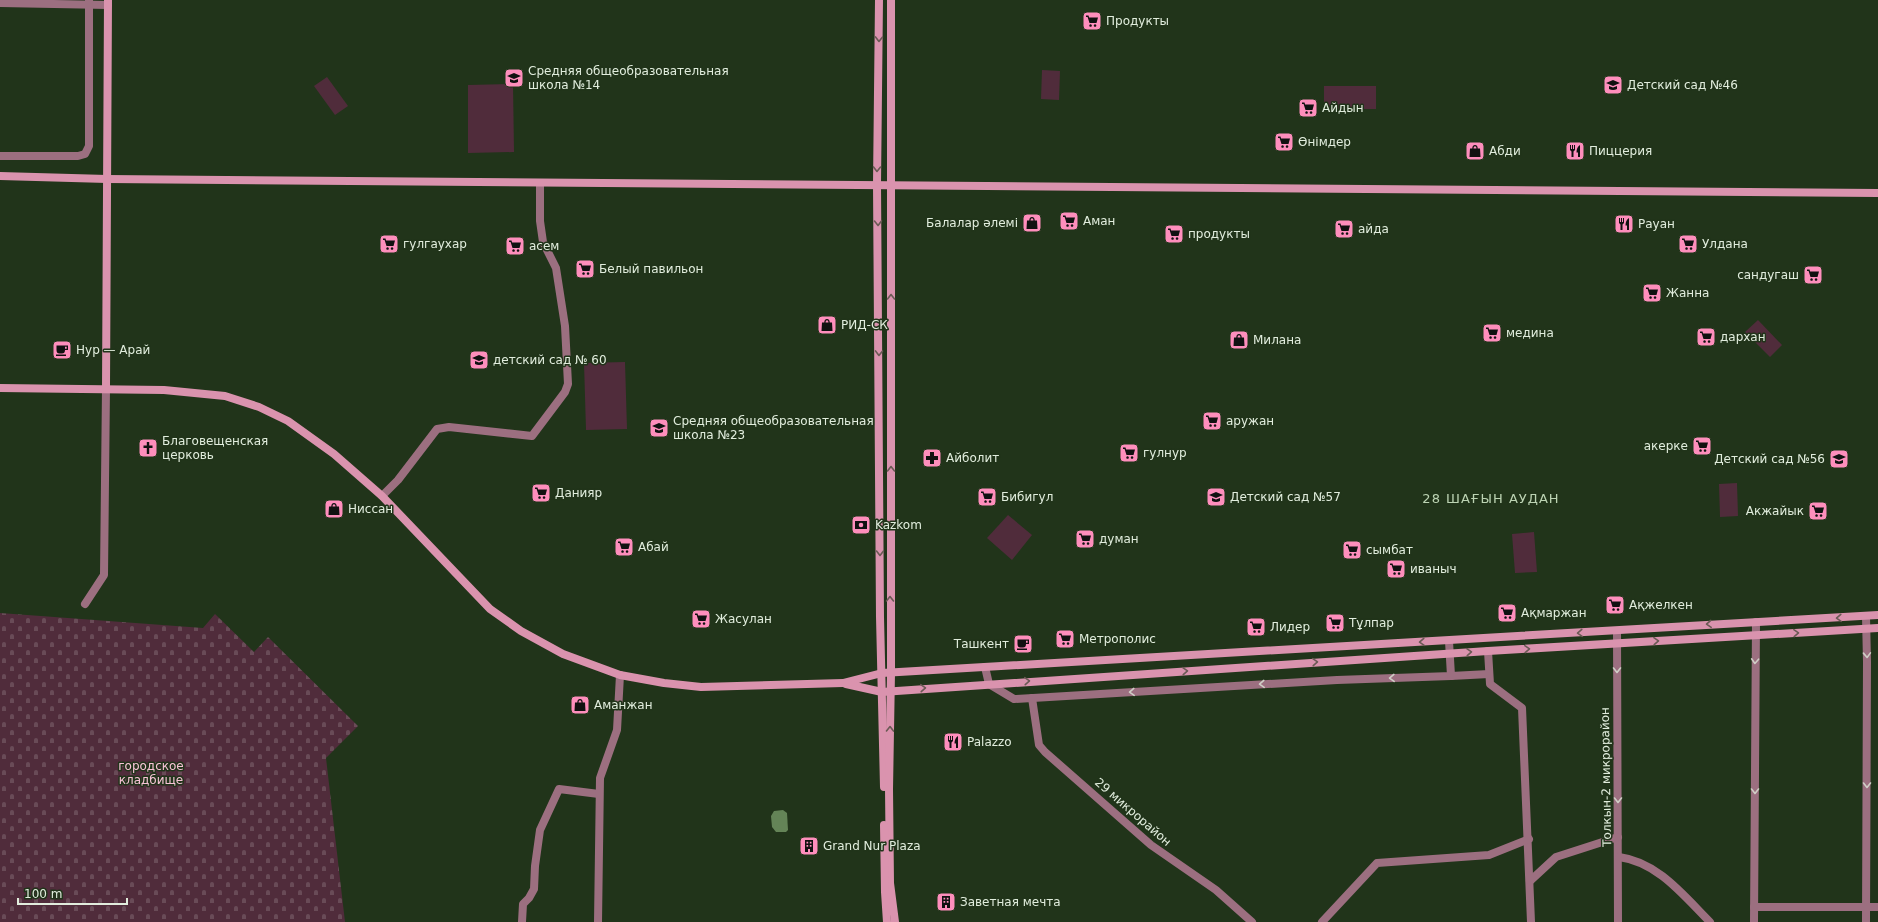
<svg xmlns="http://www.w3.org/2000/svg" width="1878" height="922" viewBox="0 0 1878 922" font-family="'DejaVu Sans',sans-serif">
	<defs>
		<pattern id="cemetery-stones" width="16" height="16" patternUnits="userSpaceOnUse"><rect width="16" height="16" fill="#502c3b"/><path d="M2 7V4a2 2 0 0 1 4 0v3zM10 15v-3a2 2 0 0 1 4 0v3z" fill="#694b57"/></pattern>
	</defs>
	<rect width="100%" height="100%" fill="#21341a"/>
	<path fill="url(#cemetery-stones)" d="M0,613L203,628L215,614L254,652L268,637L358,726L326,758L345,922H0Z"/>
	<g fill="#502c3b">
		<path d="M1042,70L1060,71L1059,100L1041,99Z"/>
		<path d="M327,77L348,106L335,115L314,86Z"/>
		<path d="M513,84L514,152L468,153V85Z"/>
		<rect x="1324" y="86" width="52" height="23"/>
		<path d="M1758,320L1782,345L1770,357L1745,332Z"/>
		<path d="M625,362L627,429L586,430L584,363Z"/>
		<path d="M1737,483L1738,516L1720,517L1719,484Z"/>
		<path d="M1008,515L1032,535L1012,560L987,538Z"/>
		<path d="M1534,532L1537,572L1515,573L1512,534Z"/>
	</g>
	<path fill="#648457" d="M783,810L787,813L788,830L786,832H776L772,827L771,816L774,811Z"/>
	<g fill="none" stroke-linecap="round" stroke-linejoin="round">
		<g stroke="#9c6f80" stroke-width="8">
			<path d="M0,3L108,5"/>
			<path d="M0,156H78L85,154L89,146V0"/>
			<path d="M382,496L398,480L437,429L449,427L532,436L565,392L568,384L565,326L556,268L543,242L540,221V183"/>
			<path d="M85,604L104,575L106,388"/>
			<path d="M1866,616L1867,662L1866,922"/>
			<path d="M1617,631L1618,922"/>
			<path d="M1488,651L1490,684L1522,708L1531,922"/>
			<path d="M985,667L989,684L1014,699L1337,680L1451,676L1449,641"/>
			<path d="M1451,676L1489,674"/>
			<path d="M1032,698L1039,745L1045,752L1151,845L1216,890L1252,922"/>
			<path d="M1619,857C1658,862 1684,896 1710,922"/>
			<path d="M1530,881L1556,857L1618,837"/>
			<path d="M1754,907H1878"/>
			<path d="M522,922L523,904L529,898L534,889L535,866L540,830L559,789L599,794"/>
			<path d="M598,922L600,778L617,730L620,675"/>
			<path d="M1322,922L1377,863L1489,855L1529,839"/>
			<path d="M1754,922L1756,622"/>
		</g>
		<g stroke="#da93ae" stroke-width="8">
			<path d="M879,0L877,184L880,617L884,787"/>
			<path d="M891,0V673L889,789L890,883L895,922"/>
			<path d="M0,176L107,179L1878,193"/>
			<path d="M0,388L164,390L225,396L259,407L288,421L334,454L382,496L490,609L521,631L563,654L620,675L664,683L701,687L843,683L882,673L1878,615"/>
			<path d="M106,388L108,0"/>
			<path d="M846,684L882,692L1488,651L1878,628"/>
			<path d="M884,825L885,892L887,922"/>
		</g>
	</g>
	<defs><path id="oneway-chevron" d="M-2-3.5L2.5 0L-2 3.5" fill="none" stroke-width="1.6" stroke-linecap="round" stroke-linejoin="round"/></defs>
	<g stroke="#6b5a55">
		<use href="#oneway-chevron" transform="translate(879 39) rotate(91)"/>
		<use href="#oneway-chevron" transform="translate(877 169) rotate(91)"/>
		<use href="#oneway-chevron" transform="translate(878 223) rotate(89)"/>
		<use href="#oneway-chevron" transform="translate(891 297) rotate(-90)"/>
		<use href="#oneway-chevron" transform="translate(879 353) rotate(91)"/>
		<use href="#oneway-chevron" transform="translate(891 469) rotate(-90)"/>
		<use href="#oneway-chevron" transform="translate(880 553) rotate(90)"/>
		<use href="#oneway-chevron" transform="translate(890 599) rotate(-90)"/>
		<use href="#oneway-chevron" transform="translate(1839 618) rotate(177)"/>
		<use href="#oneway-chevron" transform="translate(1709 624) rotate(177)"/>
		<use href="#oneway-chevron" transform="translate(1580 633) rotate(177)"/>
		<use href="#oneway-chevron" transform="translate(1796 633) rotate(-3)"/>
		<use href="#oneway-chevron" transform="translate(1656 641) rotate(-3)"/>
		<use href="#oneway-chevron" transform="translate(1422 642) rotate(177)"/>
		<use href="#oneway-chevron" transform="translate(1527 649) rotate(-3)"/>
		<use href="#oneway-chevron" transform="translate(1469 652) rotate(-4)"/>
		<use href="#oneway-chevron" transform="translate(1315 662) rotate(-4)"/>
		<use href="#oneway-chevron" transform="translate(1185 671) rotate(-4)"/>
		<use href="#oneway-chevron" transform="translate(1027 681) rotate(-4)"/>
		<use href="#oneway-chevron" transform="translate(923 688) rotate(-4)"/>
		<use href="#oneway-chevron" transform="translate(890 729) rotate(-89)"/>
	</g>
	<g stroke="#d0cec6">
		<use href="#oneway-chevron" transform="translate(1867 655) rotate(88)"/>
		<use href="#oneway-chevron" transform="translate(1755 661) rotate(93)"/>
		<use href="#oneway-chevron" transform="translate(1617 670) rotate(90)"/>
		<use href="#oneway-chevron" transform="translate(1392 678) rotate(178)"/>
		<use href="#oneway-chevron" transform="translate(1262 684) rotate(177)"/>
		<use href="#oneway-chevron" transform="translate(1132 692) rotate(177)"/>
		<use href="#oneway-chevron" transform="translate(1867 785) rotate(90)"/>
		<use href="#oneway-chevron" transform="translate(1755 791) rotate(90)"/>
		<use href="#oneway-chevron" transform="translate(1618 800) rotate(90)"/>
	</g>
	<defs>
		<symbol id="supermarket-square" viewBox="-11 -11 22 22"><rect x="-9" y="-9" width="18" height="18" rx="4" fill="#fe8ebc" stroke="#21341a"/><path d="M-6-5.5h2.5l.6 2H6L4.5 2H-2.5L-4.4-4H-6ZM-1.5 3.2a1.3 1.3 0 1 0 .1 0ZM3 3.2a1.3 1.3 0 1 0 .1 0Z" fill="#111"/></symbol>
		<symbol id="school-square" viewBox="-11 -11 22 22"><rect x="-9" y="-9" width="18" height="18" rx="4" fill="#fe8ebc" stroke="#21341a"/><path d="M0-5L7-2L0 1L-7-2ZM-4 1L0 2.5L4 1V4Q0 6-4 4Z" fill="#111"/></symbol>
		<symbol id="shop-square" viewBox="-11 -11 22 22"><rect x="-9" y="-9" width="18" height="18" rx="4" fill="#fe8ebc" stroke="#21341a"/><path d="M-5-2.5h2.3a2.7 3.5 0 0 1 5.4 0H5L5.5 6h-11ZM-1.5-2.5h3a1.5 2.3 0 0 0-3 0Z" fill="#111"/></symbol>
		<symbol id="restaurant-square" viewBox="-11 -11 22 22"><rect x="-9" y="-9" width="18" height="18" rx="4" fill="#fe8ebc" stroke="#21341a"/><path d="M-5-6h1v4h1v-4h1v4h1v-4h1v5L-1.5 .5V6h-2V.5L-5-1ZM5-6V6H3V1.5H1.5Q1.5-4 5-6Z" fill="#111"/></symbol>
		<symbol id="cafe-square" viewBox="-11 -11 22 22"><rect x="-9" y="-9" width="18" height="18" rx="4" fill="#fe8ebc" stroke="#21341a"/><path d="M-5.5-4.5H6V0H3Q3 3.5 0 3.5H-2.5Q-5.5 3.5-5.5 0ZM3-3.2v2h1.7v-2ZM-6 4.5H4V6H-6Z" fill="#111"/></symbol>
		<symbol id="church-square" viewBox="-11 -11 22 22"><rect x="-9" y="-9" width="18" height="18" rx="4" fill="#fe8ebc" stroke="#21341a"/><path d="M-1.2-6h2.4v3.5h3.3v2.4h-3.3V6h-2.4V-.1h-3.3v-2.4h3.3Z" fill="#111"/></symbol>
		<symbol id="pharmacy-square" viewBox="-11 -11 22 22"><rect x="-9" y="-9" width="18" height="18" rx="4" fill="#fe8ebc" stroke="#21341a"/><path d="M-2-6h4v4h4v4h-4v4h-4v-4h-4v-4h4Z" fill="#111"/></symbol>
		<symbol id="bank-square" viewBox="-11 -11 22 22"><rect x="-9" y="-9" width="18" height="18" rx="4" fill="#fe8ebc" stroke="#21341a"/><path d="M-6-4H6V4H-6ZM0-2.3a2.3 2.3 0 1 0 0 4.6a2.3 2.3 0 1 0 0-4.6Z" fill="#111"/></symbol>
		<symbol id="building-square" viewBox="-11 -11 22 22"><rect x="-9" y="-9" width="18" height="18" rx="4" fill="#fe8ebc" stroke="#21341a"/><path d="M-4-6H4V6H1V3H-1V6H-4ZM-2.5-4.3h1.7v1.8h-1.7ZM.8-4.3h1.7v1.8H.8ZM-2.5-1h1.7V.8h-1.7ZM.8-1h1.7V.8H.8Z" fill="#111"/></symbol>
	</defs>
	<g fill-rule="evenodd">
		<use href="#supermarket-square" x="1081" y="10" width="22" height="22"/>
		<use href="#school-square" x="503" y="67" width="22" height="22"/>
		<use href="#school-square" x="1602" y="74" width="22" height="22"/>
		<use href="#supermarket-square" x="1297" y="97" width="22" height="22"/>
		<use href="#supermarket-square" x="1273" y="131" width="22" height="22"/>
		<use href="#shop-square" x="1464" y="140" width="22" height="22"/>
		<use href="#restaurant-square" x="1564" y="140" width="22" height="22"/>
		<use href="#supermarket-square" x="1058" y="210" width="22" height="22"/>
		<use href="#shop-square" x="1021" y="212" width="22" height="22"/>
		<use href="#restaurant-square" x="1613" y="213" width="22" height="22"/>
		<use href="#supermarket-square" x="1333" y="218" width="22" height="22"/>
		<use href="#supermarket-square" x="1163" y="223" width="22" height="22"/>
		<use href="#supermarket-square" x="378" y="233" width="22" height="22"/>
		<use href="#supermarket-square" x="1677" y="233" width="22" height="22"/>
		<use href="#supermarket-square" x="504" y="235" width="22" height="22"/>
		<use href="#supermarket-square" x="574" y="258" width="22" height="22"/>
		<use href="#supermarket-square" x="1802" y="264" width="22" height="22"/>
		<use href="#supermarket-square" x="1641" y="282" width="22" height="22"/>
		<use href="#shop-square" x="816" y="314" width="22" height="22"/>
		<use href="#supermarket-square" x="1481" y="322" width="22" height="22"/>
		<use href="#supermarket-square" x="1695" y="326" width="22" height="22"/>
		<use href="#shop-square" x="1228" y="329" width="22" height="22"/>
		<use href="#cafe-square" x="51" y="339" width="22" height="22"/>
		<use href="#school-square" x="468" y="349" width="22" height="22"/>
		<use href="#supermarket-square" x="1201" y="410" width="22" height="22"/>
		<use href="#school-square" x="648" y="417" width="22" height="22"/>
		<use href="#supermarket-square" x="1691" y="435" width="22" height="22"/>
		<use href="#church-square" x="137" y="437" width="22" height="22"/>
		<use href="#supermarket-square" x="1118" y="442" width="22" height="22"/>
		<use href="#pharmacy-square" x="921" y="447" width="22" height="22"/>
		<use href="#school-square" x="1828" y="448" width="22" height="22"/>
		<use href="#supermarket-square" x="530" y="482" width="22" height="22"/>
		<use href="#supermarket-square" x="976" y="486" width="22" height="22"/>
		<use href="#school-square" x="1205" y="486" width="22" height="22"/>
		<use href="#shop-square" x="323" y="498" width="22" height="22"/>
		<use href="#supermarket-square" x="1807" y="500" width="22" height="22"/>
		<use href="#bank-square" x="850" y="514" width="22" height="22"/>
		<use href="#supermarket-square" x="1074" y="528" width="22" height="22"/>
		<use href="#supermarket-square" x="613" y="536" width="22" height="22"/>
		<use href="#supermarket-square" x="1341" y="539" width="22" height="22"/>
		<use href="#supermarket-square" x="1385" y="558" width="22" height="22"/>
		<use href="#supermarket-square" x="1604" y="594" width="22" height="22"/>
		<use href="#supermarket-square" x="1496" y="602" width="22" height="22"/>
		<use href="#supermarket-square" x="690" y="608" width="22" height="22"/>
		<use href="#supermarket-square" x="1324" y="612" width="22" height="22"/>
		<use href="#supermarket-square" x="1245" y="616" width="22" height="22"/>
		<use href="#supermarket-square" x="1054" y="628" width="22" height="22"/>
		<use href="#cafe-square" x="1012" y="633" width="22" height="22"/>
		<use href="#shop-square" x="569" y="694" width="22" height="22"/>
		<use href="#restaurant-square" x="942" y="731" width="22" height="22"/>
		<use href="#building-square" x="798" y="835" width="22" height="22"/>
		<use href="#building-square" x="935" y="891" width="22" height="22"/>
	</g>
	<g text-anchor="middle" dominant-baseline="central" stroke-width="3" stroke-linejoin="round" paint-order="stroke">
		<g font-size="12" fill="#e1eddd" stroke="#21341a" text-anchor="start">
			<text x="1106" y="21">Продукты</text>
			<text x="528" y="71">Cредняя общеобразовательная<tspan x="528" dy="14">школа №14</tspan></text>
			<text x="1627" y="85">Детский сад №46</text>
			<text x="1322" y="108">Айдын</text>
			<text x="1298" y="142">Өнімдер</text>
			<text x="1489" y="151">Абди</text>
			<text x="1589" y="151">Пиццерия</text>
			<text x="1083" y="221">Аман</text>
			<text x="1018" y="223" text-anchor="end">Балалар әлемі</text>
			<text x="1638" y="224">Рауан</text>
			<text x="1358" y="229">айда</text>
			<text x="1188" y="234">продукты</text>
			<text x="403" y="244">гулгаухар</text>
			<text x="1702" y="244">Улдана</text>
			<text x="529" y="246">асем</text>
			<text x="599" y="269">Белый павильон</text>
			<text x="1799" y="275" text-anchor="end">сандугаш</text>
			<text x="1666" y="293">Жанна</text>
			<text x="841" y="325">РИД-СК</text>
			<text x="1506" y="333">медина</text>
			<text x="1720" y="337">дархан</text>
			<text x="1253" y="340">Милана</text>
			<text x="76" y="350">Нур — Арай</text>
			<text x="493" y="360">детский сад № 60</text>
			<text x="673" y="421">Средняя общеобразовательная<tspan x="673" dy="14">школа №23</tspan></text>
			<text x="1226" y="421">аружан</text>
			<text x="162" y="441">Благовещенская<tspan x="162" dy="14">церковь</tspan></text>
			<text x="1688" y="446" text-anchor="end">акерке</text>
			<text x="1143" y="453">гулнур</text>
			<text x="946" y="458">Айболит</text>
			<text x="1825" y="459" text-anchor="end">Детский сад №56</text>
			<text x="555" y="493">Данияр</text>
			<text x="1001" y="497">Бибигул</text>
			<text x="1230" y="497">Детский сад №57</text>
			<text x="348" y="509">Ниссан</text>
			<text x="1804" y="511" text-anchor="end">Акжайык</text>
			<text x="875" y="525">Kazkom</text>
			<text x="1099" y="539">думан</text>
			<text x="638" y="547">Абай</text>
			<text x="1366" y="550">сымбат</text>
			<text x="1410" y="569">иваныч</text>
			<text x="1629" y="605">Ақжелкен</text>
			<text x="1521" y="613">Ақмаржан</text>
			<text x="715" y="619">Жасулан</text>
			<text x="1349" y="623">Тұлпар</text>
			<text x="1270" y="627">Лидер</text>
			<text x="1079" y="639">Метрополис</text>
			<text x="1009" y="644" text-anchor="end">Ташкент</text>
			<text x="594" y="705">Аманжан</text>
			<text x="967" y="742">Palazzo</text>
			<text x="823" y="846">Grand Nur Plaza</text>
			<text x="960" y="902">Заветная мечта</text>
		</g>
		<g font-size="12" fill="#f7c3d6" stroke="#21341a">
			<text x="151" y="766">городское<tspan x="151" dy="14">кладбище</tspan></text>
		</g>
		<g font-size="12" fill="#e1eddd" stroke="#21341a">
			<text transform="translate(1606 777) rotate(-91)">Толкын-2 микрорайон</text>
			<text transform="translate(1133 812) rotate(41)">29 микрорайон</text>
		</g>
		<g font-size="13" letter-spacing="1" fill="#bcd3b3" stroke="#21341a">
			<text x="1491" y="498">28 ШАҒЫН АУДАН</text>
		</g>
	</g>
	<path d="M18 898v6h109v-6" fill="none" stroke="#e1eddd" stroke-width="2"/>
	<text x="24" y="898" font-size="12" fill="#e1eddd" stroke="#21341a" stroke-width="3" paint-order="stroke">100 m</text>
</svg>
